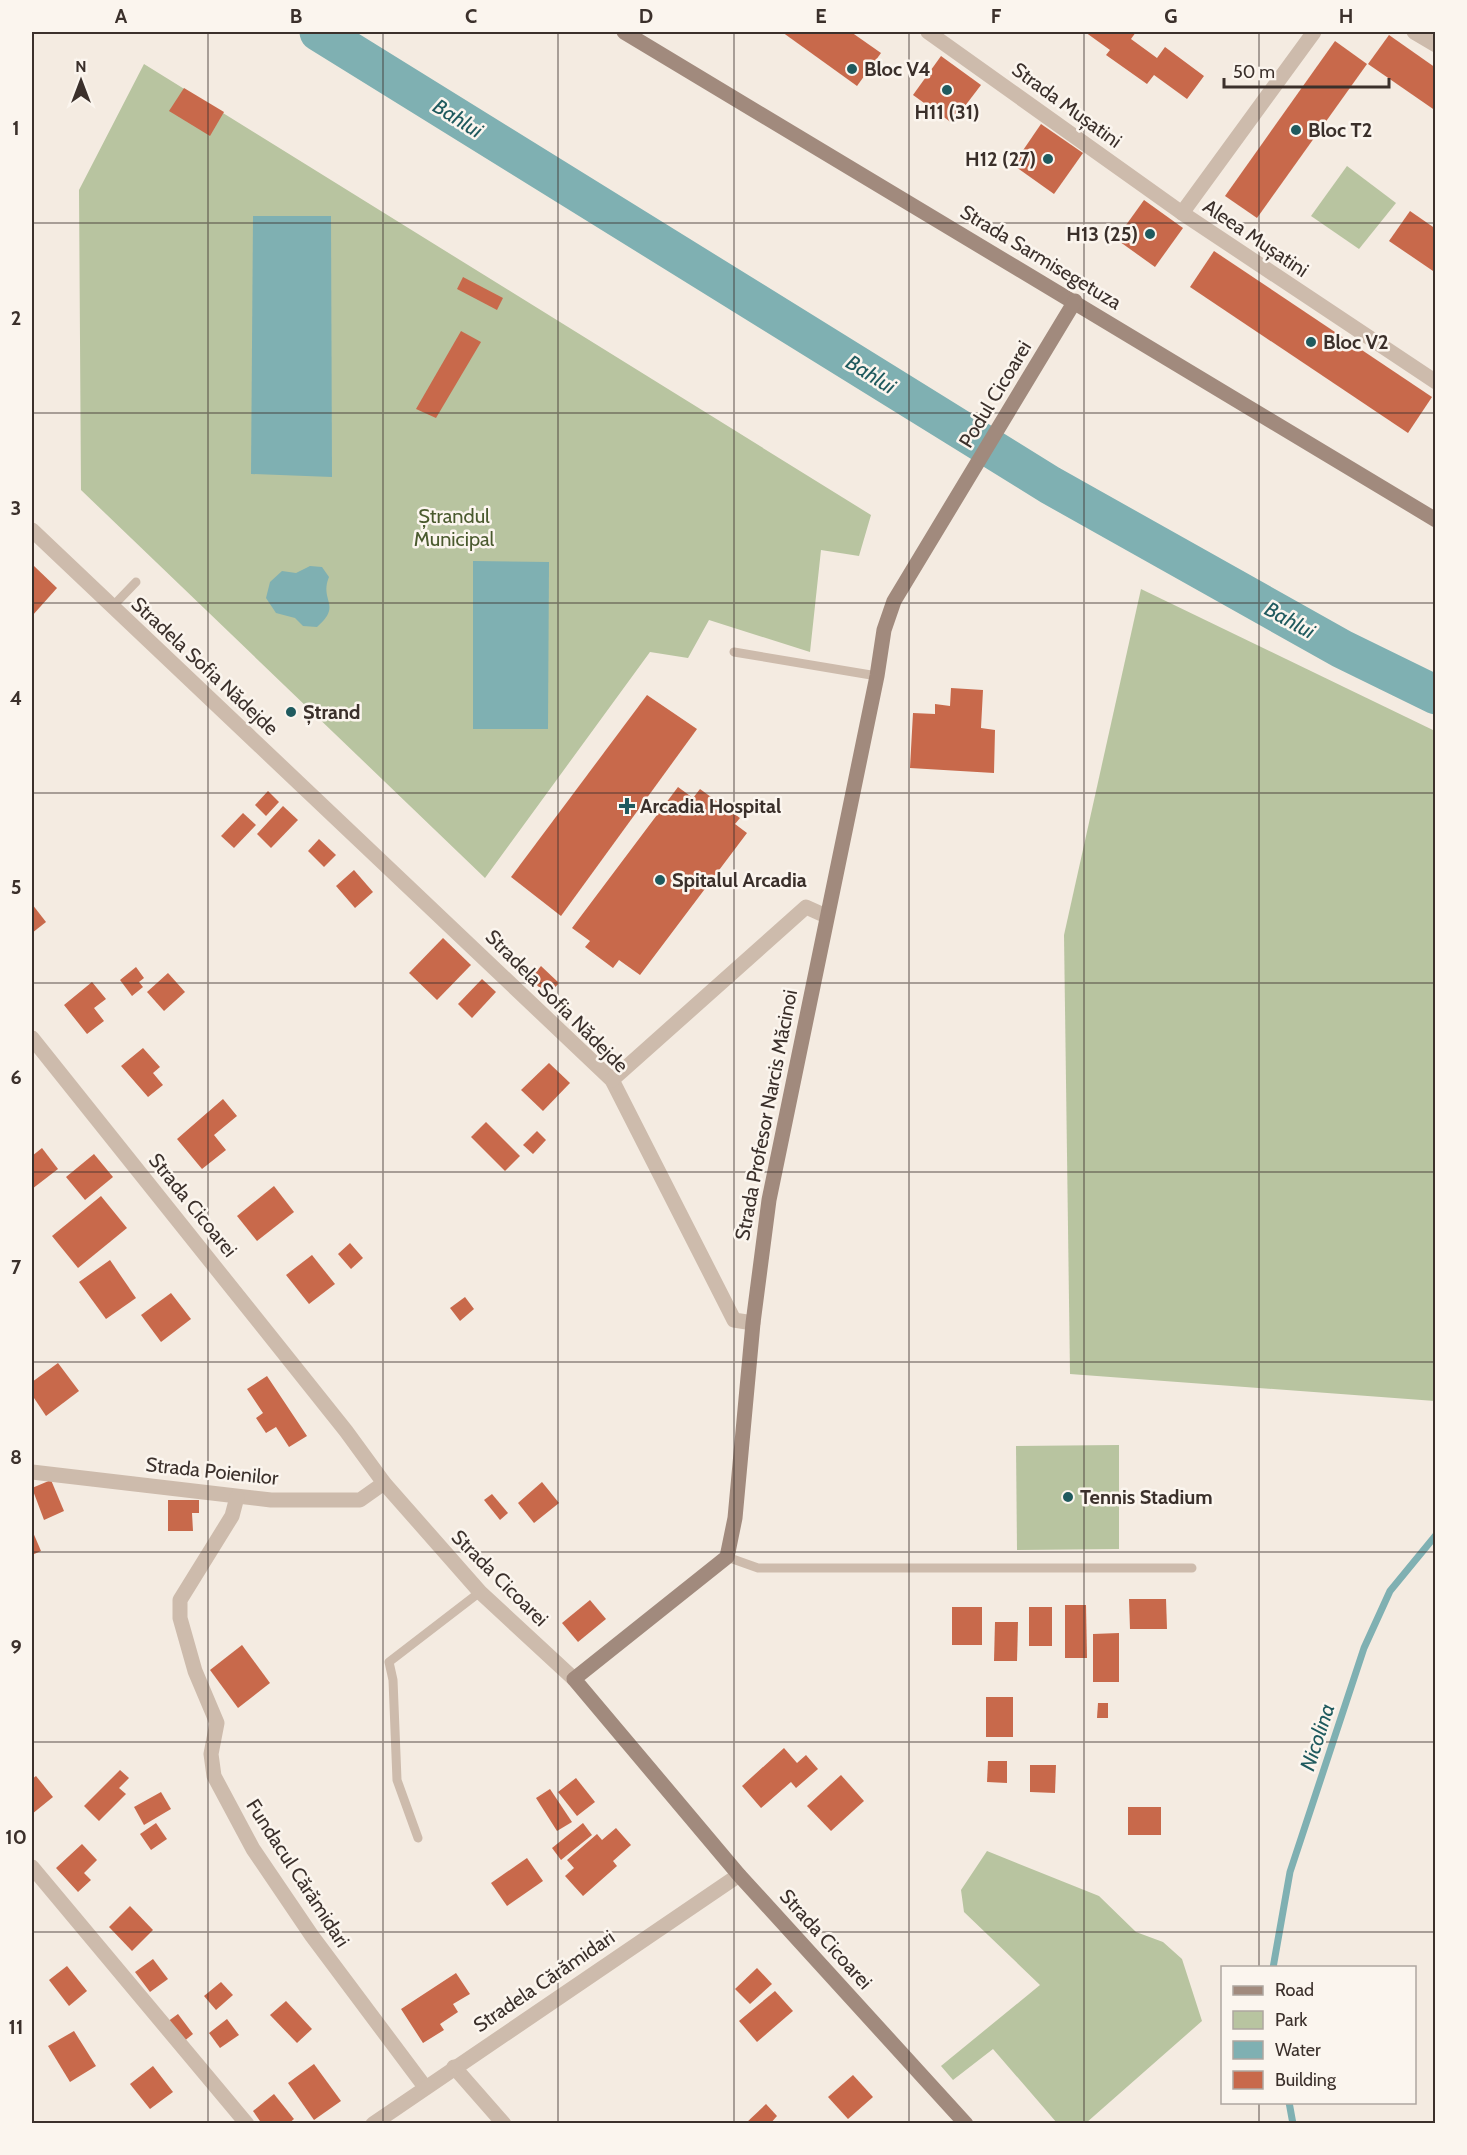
<svg xmlns="http://www.w3.org/2000/svg" width="1467" height="2155" viewBox="0 0 1467 2155" font-family="Cabin,sans-serif">
	<rect width="100%" height="100%" fill="#f4ebe1"/>
	<g fill="#b8c4a0">
		<path d="M144,64L871,515L859,556L821,550L810,652L709,620L688,658L650,652L485,878L81,490L79,190Z"/>
		<path d="M1347,166L1396,203L1359,249L1311,216Z"/>
		<path d="M1141,589L1435,731V1401L1070,1374L1064,935Z"/>
		<path d="M1119,1445V1549L1017,1550L1016,1446Z"/>
		<path d="M987,1851L1099,1896L1136,1932L1163,1942L1182,1959L1202,2021L1086,2123H1057L993,2049L953,2080L941,2066L1040,1985L964,1912L961,1890Z"/>
	</g>
	<g fill="#7fb0b2">
		<path d="M253,216H331L332,477L251,474Z"/>
		<path d="M473,561L549,562L548,729H473Z"/>
		<path d="M310,566L322,567L329,577C319,601 343,605 317,627L303,626L295,618L276,613L266,598L270,582L282,571L296,573Z"/>
	</g>
	<g fill="none" stroke-linecap="round" stroke-linejoin="round">
		<g stroke="#7fb0b2" stroke-width="7">
			<path d="M1273,1968L1290,1872L1364,1648L1390,1591L1436,1535"/>
			<path d="M1289,2102L1293,2124"/>
		</g>
		<path stroke="#7fb0b2" stroke-width="39" d="M319,32L1050,485L1342,649L1436,695"/>
	</g>
	<g fill="#c8694b">
		<path d="M782,32H851L881,53L857,86Z"/>
		<path d="M1085,32H1136L1131,39L1157,58L1165,47L1204,76L1187,99L1154,75L1147,84L1106,55L1110,50Z"/>
		<path d="M1389,35L1436,68V111L1368,64Z"/>
		<path d="M1335,41L1367,64L1257,218L1225,196Z"/>
		<path d="M941,56L981,85L952,123L913,95Z"/>
		<path d="M184,88L224,112L210,136L169,111Z"/>
		<path d="M1041,124L1083,153L1054,194L1013,165Z"/>
		<path d="M1144,200L1183,228L1155,267L1116,239Z"/>
		<path d="M1410,211L1436,229V273L1389,241Z"/>
		<path d="M1214,251L1432,397L1408,433L1190,287Z"/>
		<path d="M463,277L503,298L497,310L457,289Z"/>
		<path d="M461,331L481,342L436,418L416,409Z"/>
		<path d="M34,566L57,588L32,616V569Z"/>
		<path d="M951,688L983,690L981,728L995,730L994,773L910,768L913,713L935,714V704L950,706Z"/>
		<path d="M647,695L697,729L561,916L511,877Z"/>
		<path d="M678,787L693,798L700,789L740,818L735,824L747,833L640,975L619,960L613,968L585,947L590,941L572,928Z"/>
		<path d="M268,791L279,802L266,816L255,805Z"/>
		<path d="M283,806L298,820L271,848L257,834Z"/>
		<path d="M243,813L256,825L234,848L221,836Z"/>
		<path d="M319,839L336,855L324,867L308,851Z"/>
		<path d="M354,870L373,892L355,908L336,886Z"/>
		<path d="M32,904L46,922L32,933Z"/>
		<path d="M443,938L471,965L437,1000L409,973Z"/>
		<path d="M541,966L559,983L548,995L530,979Z"/>
		<path d="M136,967L144,978L139,982L143,987L132,996L120,980Z"/>
		<path d="M168,973L185,992L164,1011L147,992Z"/>
		<path d="M482,979L496,992L472,1018L458,1004Z"/>
		<path d="M92,982L106,999L94,1008L104,1021L87,1034L64,1005Z"/>
		<path d="M143,1048L160,1067L153,1073L163,1085L148,1097L121,1066Z"/>
		<path d="M549,1063L570,1083L543,1111L521,1090Z"/>
		<path d="M223,1099L237,1116L214,1135L226,1150L202,1169L177,1139Z"/>
		<path d="M486,1122L520,1156L505,1171L471,1137Z"/>
		<path d="M537,1131L546,1140L533,1154L523,1145Z"/>
		<path d="M42,1148L58,1169L32,1189V1156Z"/>
		<path d="M94,1154L113,1177L85,1200L66,1177Z"/>
		<path d="M274,1186L294,1212L257,1241L237,1216Z"/>
		<path d="M101,1196L127,1228L78,1268L52,1236Z"/>
		<path d="M350,1243L363,1258L351,1269L338,1254Z"/>
		<path d="M312,1255L335,1284L309,1304L286,1275Z"/>
		<path d="M110,1260L136,1298L106,1319L79,1282Z"/>
		<path d="M171,1293L191,1319L161,1342L141,1315Z"/>
		<path d="M465,1297L474,1309L460,1321L450,1308Z"/>
		<path d="M58,1363L79,1391L46,1416L32,1395V1382Z"/>
		<path d="M267,1376L307,1436L289,1447L276,1427L266,1433L256,1418L263,1413L247,1389Z"/>
		<path d="M51,1480L64,1511L44,1520L32,1488Z"/>
		<path d="M542,1482L559,1503L534,1523L518,1503Z"/>
		<path d="M492,1494L508,1513L500,1520L484,1500Z"/>
		<path d="M168,1500H199V1513H192L193,1531H168Z"/>
		<path d="M32,1530L41,1551L32,1555Z"/>
		<path d="M1129,1599H1166L1167,1629H1130Z"/>
		<path d="M590,1600L606,1619L578,1642L562,1623Z"/>
		<path d="M1065,1605H1086L1087,1658H1065Z"/>
		<rect x="952" y="1607" width="30" height="38"/>
		<rect x="1029" y="1607" width="23" height="39"/>
		<path d="M995,1622H1018L1017,1661H994Z"/>
		<path d="M1119,1633V1682H1093V1634Z"/>
		<path d="M242,1645L270,1683L238,1708L210,1670Z"/>
		<rect x="986" y="1697" width="27" height="40"/>
		<path d="M1098,1703H1108V1718H1097Z"/>
		<path d="M784,1748L797,1763L806,1755L818,1769L796,1788L791,1782L761,1808L742,1786Z"/>
		<path d="M988,1761H1007V1783L987,1782Z"/>
		<path d="M1030,1765H1056L1055,1793L1030,1792Z"/>
		<path d="M120,1770L129,1778L119,1788L126,1794L99,1821L84,1806Z"/>
		<path d="M841,1775L864,1801L831,1831L807,1806Z"/>
		<path d="M36,1776L53,1797L32,1814V1779Z"/>
		<path d="M576,1778L595,1802L577,1816L558,1792Z"/>
		<path d="M550,1789L572,1822L557,1831L536,1798Z"/>
		<path d="M161,1792L171,1809L144,1825L134,1807Z"/>
		<rect x="1128" y="1807" width="33" height="28"/>
		<path d="M156,1823L167,1839L151,1850L140,1834Z"/>
		<path d="M583,1823L592,1835L561,1860L552,1848Z"/>
		<path d="M616,1828L631,1845L613,1861L617,1866L583,1896L565,1876L574,1868L567,1860L597,1834L602,1840Z"/>
		<path d="M82,1844L97,1860L84,1873L91,1880L78,1892L56,1868Z"/>
		<path d="M527,1858L543,1881L507,1906L491,1883Z"/>
		<path d="M130,1906L153,1930L132,1951L109,1927Z"/>
		<path d="M153,1959L168,1979L150,1992L135,1972Z"/>
		<path d="M67,1966L87,1991L69,2006L49,1980Z"/>
		<path d="M757,1968L772,1984L750,2004L735,1989Z"/>
		<path d="M456,1973L470,1994L453,2004L458,2012L440,2024L444,2030L423,2043L401,2009Z"/>
		<path d="M221,1982L233,1995L216,2010L204,1996Z"/>
		<path d="M775,1991L793,2011L757,2042L739,2021Z"/>
		<path d="M286,2001L312,2029L297,2043L270,2015Z"/>
		<path d="M178,2014L193,2034L183,2042L167,2022Z"/>
		<path d="M227,2019L239,2035L220,2048L209,2033Z"/>
		<path d="M74,2031L96,2066L70,2082L48,2046Z"/>
		<path d="M314,2064L341,2101L314,2120L288,2083Z"/>
		<path d="M153,2066L173,2092L150,2109L130,2084Z"/>
		<path d="M853,2075L873,2097L848,2119L828,2097Z"/>
		<path d="M274,2094L294,2119L288,2124H262L253,2111Z"/>
		<path d="M766,2104L777,2116L770,2124H745Z"/>
	</g>
	<g fill="none" stroke-linecap="round" stroke-linejoin="round">
		<g stroke="#cdbbac" stroke-width="9">
			<path d="M112,607L136,582"/>
			<path d="M734,652L877,676"/>
			<path d="M727,1557L758,1568H1192"/>
			<path d="M418,1838L397,1780L393,1680L389,1662L480,1592"/>
		</g>
		<g stroke="#cdbbac" stroke-width="15">
			<path d="M928,32L1182,213L1436,382"/>
			<path d="M1414,32L1436,45"/>
			<path d="M1182,213L1314,32"/>
			<path d="M32,530L612,1080L734,1320L753,1323"/>
			<path d="M32,1038L346,1431L384,1483L480,1592L574,1679"/>
			<path d="M612,1080L806,907L826,916"/>
			<path d="M32,1472L271,1500H360L384,1483"/>
			<path d="M237,1497L232,1516L180,1600V1618L195,1671L217,1723L211,1754L214,1776L253,1849L312,1936L425,2087"/>
			<path d="M32,1867L247,2124"/>
			<path d="M454,2067L504,2124"/>
			<path d="M373,2124L739,1875"/>
		</g>
		<g stroke="#a18a7d" stroke-width="15">
			<path d="M624,32L1436,520"/>
			<path d="M966,2124L739,1875L574,1679L727,1557L735,1518L753,1323L769,1200L877,676L884,630L894,601L1075,301"/>
		</g>
	</g>
	<path fill="none" stroke="#3b302b" stroke-width="1.5" stroke-opacity="0.55" d="M208,32V2124M383,32V2124M558,32V2124M734,32V2124M909,32V2124M1084,32V2124M1259,32V1968M32,223H1436M32,413H1436M32,603H1436M32,793H1436M32,983H1436M32,1172H1436M32,1362H1436M32,1552H1436M32,1742H1436M32,1932H1436M1259,2102V2124"/>
	<g fill="#1f5a5e" stroke="#fbf5ee" stroke-width="2">
		<circle cx="852" cy="69" r="6"/>
		<circle cx="947" cy="90" r="6"/>
		<circle cx="1296" cy="130" r="6"/>
		<circle cx="1048" cy="159" r="6"/>
		<circle cx="1150" cy="234" r="6"/>
		<circle cx="1311" cy="342" r="6"/>
		<circle cx="291" cy="712" r="6"/>
		<path d="M624 797h6v6h6v6h-6v6h-6v-6h-6v-6h6z"/>
		<circle cx="660" cy="880" r="6"/>
		<circle cx="1068" cy="1497" r="6"/>
	</g>
	<g text-anchor="middle" dominant-baseline="central" stroke-width="5" stroke-linejoin="round" paint-order="stroke">
		<g font-size="20" font-weight="bold" fill="#3b302b" stroke="#fbf5ee" text-anchor="start">
			<text x="864" y="69">Bloc V4</text>
			<text x="947" y="112" text-anchor="middle">H11 (31)</text>
			<text x="1308" y="130">Bloc T2</text>
			<text x="1036" y="159" text-anchor="end">H12 (27)</text>
			<text x="1138" y="234" text-anchor="end">H13 (25)</text>
			<text x="1323" y="342">Bloc V2</text>
			<text x="303" y="712">Ștrand</text>
			<text x="640" y="806">Arcadia Hospital</text>
			<text x="672" y="880">Spitalul Arcadia</text>
			<text x="1080" y="1497">Tennis Stadium</text>
		</g>
		<g font-size="20" fill="#3b302b" stroke="#fbf5ee">
			<text transform="translate(1067 105) rotate(36)">Strada Mușatini</text>
			<text transform="translate(1256 238) rotate(34)">Aleea Mușatini</text>
			<text transform="translate(1041 257) rotate(31)">Strada Sarmisegetuza</text>
			<text transform="translate(995 394) rotate(-59)">Podul Cicoarei</text>
			<text transform="translate(205 666) rotate(43)">Stradela Sofia Nădejde</text>
			<text transform="translate(557 1001) rotate(45)">Stradela Sofia Nădejde</text>
			<text transform="translate(766 1115) rotate(-79)">Strada Profesor Narcis Măcinoi</text>
			<text transform="translate(193 1205) rotate(51)">Strada Cicoarei</text>
			<text transform="translate(212 1471) rotate(6)">Strada Poienilor</text>
			<text transform="translate(500 1578) rotate(45)">Strada Cicoarei</text>
			<text transform="translate(298 1873) rotate(57)">Fundacul Cărămidari</text>
			<text transform="translate(826 1939) rotate(48)">Strada Cicoarei</text>
			<text transform="translate(544 1981) rotate(-34)">Stradela Cărămidari</text>
		</g>
		<g font-size="20" fill="#4a5a2e" stroke="#fbf5ee">
			<text x="454" y="516">Ștrandul<tspan x="454" dy="23">Municipal</tspan></text>
		</g>
		<g font-size="21" font-style="italic" fill="#1f5a5e" stroke="#fbf5ee">
			<text transform="translate(458 118) rotate(32)">Bahlui</text>
			<text transform="translate(871 374) rotate(32)">Bahlui</text>
			<text transform="translate(1290 620) rotate(29)">Bahlui</text>
			<text transform="translate(1317 1737) rotate(-72)">Nicolina</text>
		</g>
	</g>
	<rect width="1467" height="2155" fill="none" stroke="#fbf5ee" stroke-width="66"/>
	<rect x="1221" y="1966" width="195" height="138" fill="#fbf5ee" stroke="#aea6a0" stroke-width="1.5"/>
	<rect x="1233" y="1986" width="30" height="9" fill="#a18a7d" stroke="#aea6a0" stroke-width="1.5"/>
	<text x="1275" y="1996" font-size="18" fill="#3b302b">Road</text>
	<rect x="1233" y="2011" width="30" height="18" fill="#b8c4a0" stroke="#aea6a0" stroke-width="1.5"/>
	<text x="1275" y="2026" font-size="18" fill="#3b302b">Park</text>
	<rect x="1233" y="2041" width="30" height="18" fill="#7fb0b2" stroke="#aea6a0" stroke-width="1.5"/>
	<text x="1275" y="2056" font-size="18" fill="#3b302b">Water</text>
	<rect x="1233" y="2071" width="30" height="18" fill="#c8694b" stroke="#aea6a0" stroke-width="1.5"/>
	<text x="1275" y="2086" font-size="18" fill="#3b302b">Building</text>
	<g transform="translate(81 81)" stroke="#fbf5ee" stroke-width="4.5" paint-order="stroke">
	<path d="M0-4.5L10 22L0 15L-10 22Z" fill="#3b302b"/>
	<text y="-9" font-size="16" font-weight="bold" text-anchor="middle" fill="#3b302b">N</text>
	</g>
	<path d="M1224 78v9h165v-9" fill="none" stroke="#3b302b" stroke-width="3"/>
	<text x="1233" y="78" font-size="18" fill="#3b302b" stroke="#fbf5ee" stroke-width="4.5" paint-order="stroke">50 m</text>
	<rect x="33" y="33" width="1401" height="2089" fill="none" stroke="#3b302b" stroke-width="2"/>
	<g font-size="20" text-anchor="middle" font-weight="bold" fill="#3b302b">
		<text x="121" y="23">A</text>
		<text x="296" y="23">B</text>
		<text x="471" y="23">C</text>
		<text x="646" y="23">D</text>
		<text x="821" y="23">E</text>
		<text x="996" y="23">F</text>
		<text x="1171" y="23">G</text>
		<text x="1346" y="23">H</text>
		<text x="16" y="135">1</text>
		<text x="16" y="325">2</text>
		<text x="16" y="515">3</text>
		<text x="16" y="705">4</text>
		<text x="16" y="894">5</text>
		<text x="16" y="1084">6</text>
		<text x="16" y="1274">7</text>
		<text x="16" y="1464">8</text>
		<text x="16" y="1654">9</text>
		<text x="16" y="1844">10</text>
		<text x="16" y="2034">11</text>
	</g>
</svg>
